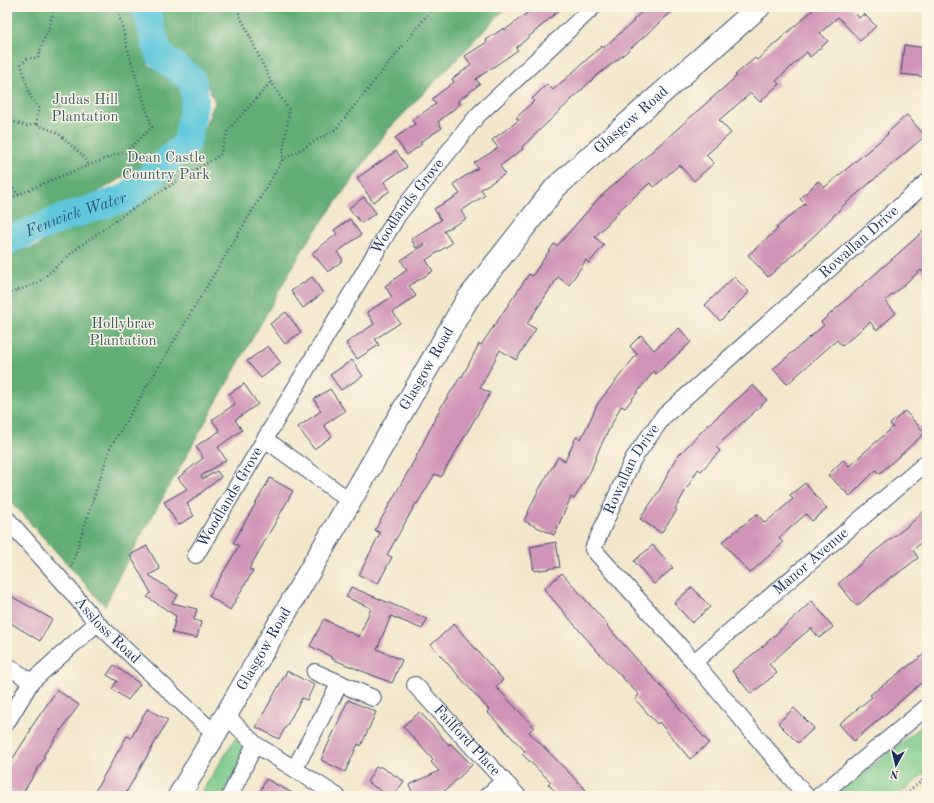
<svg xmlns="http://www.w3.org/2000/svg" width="934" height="803" viewBox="0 0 934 803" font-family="'Old Standard TT',serif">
	<rect width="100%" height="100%" fill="#fcf5e5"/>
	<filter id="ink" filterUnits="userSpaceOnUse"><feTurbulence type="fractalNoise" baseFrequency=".025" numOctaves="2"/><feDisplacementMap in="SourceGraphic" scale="8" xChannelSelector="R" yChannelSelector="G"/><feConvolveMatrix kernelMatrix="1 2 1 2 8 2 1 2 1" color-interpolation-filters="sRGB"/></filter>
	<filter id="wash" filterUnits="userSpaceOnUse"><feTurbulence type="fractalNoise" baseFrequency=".012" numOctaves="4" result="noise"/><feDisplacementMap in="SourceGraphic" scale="16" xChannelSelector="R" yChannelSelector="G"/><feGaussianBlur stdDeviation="0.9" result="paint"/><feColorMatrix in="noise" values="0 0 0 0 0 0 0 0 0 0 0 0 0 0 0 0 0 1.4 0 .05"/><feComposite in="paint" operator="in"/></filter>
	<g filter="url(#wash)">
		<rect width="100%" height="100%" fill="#f2e7cb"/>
		<g fill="#79c98a" stroke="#4a7c74">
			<path d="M927,722V771L898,796H833Z"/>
			<path d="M235,739H240L246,744L245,754L222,796H199Z"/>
		</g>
		<g fill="#62ad76" stroke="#3e6e6a">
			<path d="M7,7H132L149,66L178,81L185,95L184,125L156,157L81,202L34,216L7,227Z"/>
			<path d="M154,7H507L388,130L305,245L122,570L105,606L7,497V255L37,246L69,225L103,217L145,192L175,170L200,139L215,102L203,76L167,43Z"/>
		</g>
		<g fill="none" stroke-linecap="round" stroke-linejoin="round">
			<path stroke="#5fc7dc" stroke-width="28" id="s1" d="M7,241L63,218L126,198L187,143L195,99L192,80L159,54L145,7"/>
		</g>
		<g id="blocks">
			<g fill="#d094b7">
				<path d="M535,7H563L516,48L518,50L476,79L480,84L458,101L460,104L438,122L442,128L420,142L422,144L407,155L395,138L415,124L412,120L436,104L432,99L454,82L452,79L471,65L465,56L487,42L486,40L504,28L505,30Z"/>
				<path d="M647,7H677L622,56L595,77L522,147L523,149L500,166L505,174L481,189L485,195L461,211L466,219L444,231L452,243L426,260L433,271L409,286L416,296L393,312L400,323L375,339L379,345L357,359L346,343L374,324L367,312L392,297L385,286L407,270L401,260L425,245L424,243L416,248L411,239L441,220L434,209L460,194L453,184L478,168L474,163L498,148L492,140L519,120L516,118L534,101L532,99L547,84L553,90L602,46L603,48L634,21L633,20Z"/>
				<path d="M816,7H850L859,18L864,14L876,26L860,41L838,17L820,33L828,41L810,57L807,52L776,81L779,84L760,102L751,93L719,120L731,133L706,155L714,163L694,181L679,165L654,187L650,183L617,212L618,213L595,237L604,245L589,263L586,260L569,285L558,277L527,324L536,329L516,360L500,350L480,388L490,393L441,477L435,474L417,504L416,503L387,555L392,557L378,584L359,575L380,533L375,530L414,461L441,407L461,376L462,377L479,344L481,345L529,274L532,276L554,244L557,246L598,199L737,76L735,75L755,58L757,60Z"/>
				<path d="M904,45L927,48V77L901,74Z"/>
				<path d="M907,115L925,136L843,206L815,235L768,277L748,255L778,229L776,228L805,204L800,199L818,181L825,187L888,134L887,133Z"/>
				<path d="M396,151L407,167L384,182L390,191L373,202L357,178Z"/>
				<path d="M364,197L376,213L361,223L349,208Z"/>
				<path d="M350,219L361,235L337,252L343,260L328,272L312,253L337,234L334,230Z"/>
				<path d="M927,228V276L921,270L885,301L896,313L877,330L870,322L842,346L837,340L787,384L773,369L824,325L821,322Z"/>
				<path d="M312,277L323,293L303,308L291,291Z"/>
				<path d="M734,277L749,292L720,321L705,305Z"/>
				<path d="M286,312L301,332L285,344L270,324Z"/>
				<path d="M679,328L691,342L656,374L654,371L625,408L621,406L600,447L591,470L574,499L571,497L554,535L524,521L537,493L558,457L565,461L576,437L581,439L598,403L637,354L630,346L641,335L654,350Z"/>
				<path d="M268,346L281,363L261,378L247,361Z"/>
				<path d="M352,360L363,376L341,390L330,375Z"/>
				<path d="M244,384L258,404L235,420L242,430L218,447L226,460L201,476L203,479L217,471L221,477L187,504L194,516L178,525L164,502L187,489L178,478L203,458L196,446L220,431L212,420L235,404L229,394Z"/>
				<path d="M753,385L767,400L716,447L720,451L701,471L698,469L675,509L677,510L661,533L640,519L659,491L676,458L705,428Z"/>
				<path d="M330,389L345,411L324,425L332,436L314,449L298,427L321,411L314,399Z"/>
				<path d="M905,411L925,433L879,474L876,470L850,496L828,475L843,460L849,466L893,427L890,424Z"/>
				<path d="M270,478L293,491L249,569L253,571L230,610L209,596L239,546L233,543Z"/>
				<path d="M805,483L827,509L812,521L806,514L779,538L783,543L750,573L722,542L757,514L765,523L793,499L790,495Z"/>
				<path d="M927,508V537L913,550L918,558L893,577L892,576L857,606L838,584L874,552L909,525Z"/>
				<path d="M556,542L560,567L534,571L530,547Z"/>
				<path d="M653,545L673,568L654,584L634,561Z"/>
				<path d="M147,546L160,569L149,575L178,595L172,603L197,609L194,620L201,622L197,638L172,633L176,616L147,597L151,593L130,555Z"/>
				<path d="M562,573L608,625L607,626L678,705L677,706L709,743L690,759L659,722L657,724L635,699L639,695L597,651L544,589Z"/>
				<path d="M351,587L427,619L422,629L391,616L377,649L402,660L392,683L332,659V657L310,646L324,619L359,637L371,608L346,597Z"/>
				<path d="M692,587L710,607L692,623L674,603Z"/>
				<path d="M7,594L52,619L40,641L7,621Z"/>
				<path d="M812,601L833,627L819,638L811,628L769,664L777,673L751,694L732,671L763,646Z"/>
				<path d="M454,624L503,680L496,687L534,727L529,732L586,790L579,796H560L548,784L551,782L522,754L525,751L487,712L489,710L431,645Z"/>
				<path d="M927,652V678L854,741L839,724L872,697L870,695Z"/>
				<path d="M114,665L140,684L128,700L112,689L117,681L107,675Z"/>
				<path d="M287,671L314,685L307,700L302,698L279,739L256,727Z"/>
				<path d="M57,690L79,705L43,756L45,757L21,796H15L7,791V768L31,730L30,729Z"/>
				<path d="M348,700L376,712L361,746L358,744L345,772L321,760Z"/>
				<path d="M794,708L814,728L798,743L778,723Z"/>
				<path d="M147,709L168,720L124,796H92L127,736L131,738Z"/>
				<path d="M420,712L449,745L450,743L472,765L446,790L433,796H414L409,785L439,771L431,762L433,760L403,726Z"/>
				<path d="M376,767H381L404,781L394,796H389L367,782Z"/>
				<path d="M266,779L298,796H258Z"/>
			</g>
		</g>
	</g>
	<g filter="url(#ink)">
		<use href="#blocks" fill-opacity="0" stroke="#3b4b6e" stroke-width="1"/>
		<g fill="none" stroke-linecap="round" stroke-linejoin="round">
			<defs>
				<g id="street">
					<path d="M265,439L350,501"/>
					<path id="s2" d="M7,519L65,584L97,623L215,734"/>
					<path id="s3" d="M196,555L398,215L477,116L593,7"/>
					<path id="s4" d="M694,662L927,462"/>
					<path d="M7,665L31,682"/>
					<path d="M315,672L373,698"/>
					<path id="s5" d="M415,685L518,796"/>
					<path d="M226,715L255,744L337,796"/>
					<path d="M7,722L31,682L97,623"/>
					<path d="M295,768L340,683"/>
					<path d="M230,796L255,744"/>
					<path d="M487,796L504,781"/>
					<path id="s6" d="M806,796L694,662L593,549L633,459L663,417L927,182"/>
					<path d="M819,796L927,707"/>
				</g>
				<g id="secondary">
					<path id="s7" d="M179,796L467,300L556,187L759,7"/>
				</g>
			</defs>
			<use href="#street" stroke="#3b4b6e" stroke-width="18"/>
			<use href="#secondary" stroke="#3b4b6e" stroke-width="24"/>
			<g stroke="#3b4b6e" stroke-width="2.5" stroke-dasharray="1 3" stroke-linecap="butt">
				<path d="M7,120L27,126L36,124L58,133L84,157L89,166"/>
				<path d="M36,124L39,108L30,96L21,64L28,58H38L44,39L49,29L54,7"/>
				<path d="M282,160L336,129L434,7"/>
				<path d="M7,161L12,159"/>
				<path d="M7,183L19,195"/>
				<path d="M7,200L51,180L128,150L152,127L131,61L117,7"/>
				<path d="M7,294L38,283L76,249L126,213L220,155L228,130L271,82"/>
				<path d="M71,567L110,448L282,161L289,110L271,82L236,7"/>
				<path d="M903,796L927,776"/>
			</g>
			<use href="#street" stroke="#fff" stroke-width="16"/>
			<use href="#secondary" stroke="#fff" stroke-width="22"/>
		</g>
	</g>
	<g text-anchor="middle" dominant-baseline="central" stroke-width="3" stroke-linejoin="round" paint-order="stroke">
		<g font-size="15" fill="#375d6b" stroke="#fcf5e5">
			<text x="85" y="100">Judas Hill<tspan x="85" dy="17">Plantation</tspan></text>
			<text x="166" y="158">Dean Castle<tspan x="166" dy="17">Country Park</tspan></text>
			<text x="123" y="324">Hollybrae<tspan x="123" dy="17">Plantation</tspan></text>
		</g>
		<g font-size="15" fill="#1b2f5e" stroke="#fcf5e5">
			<text stroke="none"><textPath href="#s7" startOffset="818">Glasgow Road</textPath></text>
			<text stroke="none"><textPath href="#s3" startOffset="408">Woodlands Grove</textPath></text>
			<text stroke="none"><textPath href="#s6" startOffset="739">Rowallan Drive</textPath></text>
			<text stroke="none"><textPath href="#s7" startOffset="494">Glasgow Road</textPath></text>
			<text stroke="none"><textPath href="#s6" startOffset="415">Rowallan Drive</textPath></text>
			<text stroke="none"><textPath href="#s3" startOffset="67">Woodlands Grove</textPath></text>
			<text stroke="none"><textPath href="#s4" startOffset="154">Manor Avenue</textPath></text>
			<text stroke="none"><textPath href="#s2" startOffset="150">Assloss Road</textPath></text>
			<text stroke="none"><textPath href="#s7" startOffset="170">Glasgow Road</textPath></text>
			<text stroke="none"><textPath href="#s5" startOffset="76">Failford Place</textPath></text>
		</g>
		<g font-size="16" font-style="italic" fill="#2c557e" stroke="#fcf5e5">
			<text stroke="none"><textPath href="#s1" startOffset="74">Fenwick Water</textPath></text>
		</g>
	</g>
	<rect width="934" height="803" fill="none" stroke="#fcf5e5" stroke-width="24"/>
	<g transform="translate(896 765) rotate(188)" stroke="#fcf5e5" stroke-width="3" paint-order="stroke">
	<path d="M0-3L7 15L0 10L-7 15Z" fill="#1b2f5e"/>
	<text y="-6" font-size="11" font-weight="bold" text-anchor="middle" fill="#1b2f5e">N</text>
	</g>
</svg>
